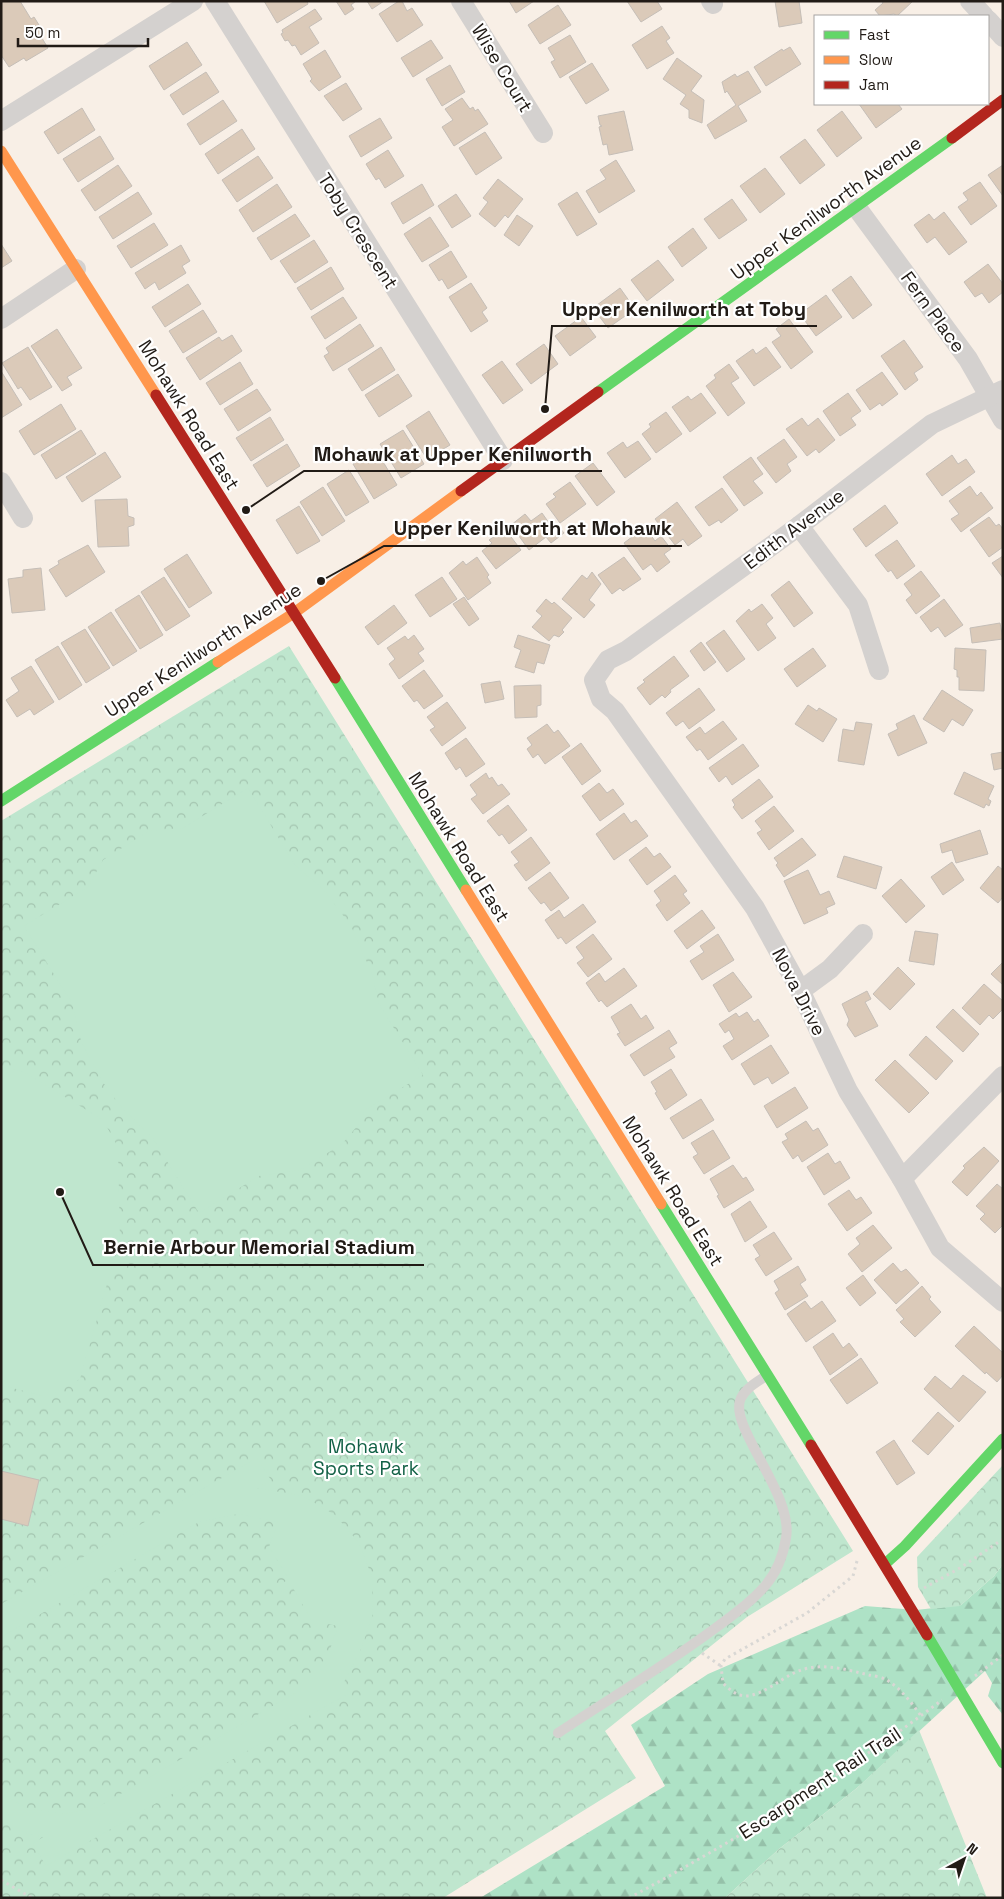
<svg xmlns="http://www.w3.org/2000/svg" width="1004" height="1899" viewBox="0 0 1004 1899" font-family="'Space Grotesk',sans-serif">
	<defs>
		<pattern id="forest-firs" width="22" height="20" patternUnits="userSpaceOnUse" patternTransform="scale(1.25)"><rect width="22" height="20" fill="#aee2c6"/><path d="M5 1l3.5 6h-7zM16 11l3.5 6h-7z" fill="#95c1a9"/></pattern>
		<pattern id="park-crowns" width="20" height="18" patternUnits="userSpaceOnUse" patternTransform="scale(1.25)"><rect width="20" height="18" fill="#bfe6ce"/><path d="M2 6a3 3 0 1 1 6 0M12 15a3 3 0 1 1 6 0" fill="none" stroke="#a4c5b0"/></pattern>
	</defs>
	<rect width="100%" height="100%" fill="#f8efe6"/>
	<path fill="url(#forest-firs)" d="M1003,1564V1715L988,1696L992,1683L985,1671L857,1788L779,1849L725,1898H480L665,1786L631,1725L708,1674L865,1606L916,1610L961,1605L994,1576Z"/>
	<g fill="url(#park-crowns)">
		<path d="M289,646L853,1551L747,1617L605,1731L636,1778L443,1898H1V821Z"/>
		<path d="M1003,1465V1564L994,1576L960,1606L931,1609L918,1587L917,1557Z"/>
		<path d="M919,1730L987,1898H725L779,1849L857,1788Z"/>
	</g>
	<g fill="#bfe6ce">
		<path d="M248,788L295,865L324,890L351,926L372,974L379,1004L423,1075L365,1110L359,1124L342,1144L300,1170L259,1176L199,1213L152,1137L122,1108L102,1081L81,1041L72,1003L24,926L88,887L103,860L149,831L183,828Z"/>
		<path d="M1,1067L24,1072L103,1120L118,1147L120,1238L80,1379L47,1397L1,1385Z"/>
		<path d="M257,1458L271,1480L257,1488L303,1496L335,1515L359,1543L372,1577L373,1614L361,1649L343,1684L349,1693L46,1866L33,1844L43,1837L29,1834L1,1822V1793L28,1809L63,1814L98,1807L297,1692L325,1664L338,1626L312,1621L293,1588L283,1593L278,1586L289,1579L269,1547L278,1522L238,1514L199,1522L1,1637V1604Z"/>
	</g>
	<g fill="#dbcab9" stroke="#c5beb7">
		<path d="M1,1H20L31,19L34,17L44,33L40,35L48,48L26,61L24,58L9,67L1,55Z"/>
		<path d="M264,1H307L308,4L277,23Z"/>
		<path d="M336,1H356L351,5L354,9L345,15Z"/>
		<path d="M367,1H384L372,9Z"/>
		<path d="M399,1H402L407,11L412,8L423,25L397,42L379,14Z"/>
		<path d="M509,1H534L516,13Z"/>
		<path d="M627,1H657L662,9L641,22Z"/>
		<path d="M775,1H799L802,23L779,27Z"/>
		<path d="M882,1H913L897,16L894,14L880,16L875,10L883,3Z"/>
		<path d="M558,5L571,25L540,44L528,25Z"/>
		<path d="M315,9L322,19L309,27L319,43L301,55L295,45L292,46L288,40L285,41L281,34L283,33L282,30Z"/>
		<path d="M662,26L670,38L666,41L674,53L647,69L632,45Z"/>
		<path d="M570,35L586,62L560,78L551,62L555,60L548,48Z"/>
		<path d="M431,40L443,58L413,77L401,58Z"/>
		<path d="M187,42L202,65L164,90L149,66Z"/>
		<path d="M790,47L801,64L766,86L754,67L782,49L783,51Z"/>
		<path d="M325,50L341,77L319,91L310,81L312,79L303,64Z"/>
		<path d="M677,58L702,76L691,91L704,100L702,123L689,118V110L680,104L686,95L663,79Z"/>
		<path d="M592,63L609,90L586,104L569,77Z"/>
		<path d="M450,65L465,92L442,106L426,79Z"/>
		<path d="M748,71L761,92L738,106L747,121L715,139L707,125L736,105L727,91L725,93L722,82L735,74L737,77Z"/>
		<path d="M206,72L219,92L183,115L170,95Z"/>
		<path d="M346,83L362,109L343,121L324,96Z"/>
		<path d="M462,98L470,109L473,107L475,111L478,109L488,124L454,146L442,127L453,120L445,109Z"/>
		<path d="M223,100L237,121L200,145L187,124Z"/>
		<path d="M859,104H898L902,109L876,128Z"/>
		<path d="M82,108L95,130L58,154L44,132Z"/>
		<path d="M624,111L633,150L609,155L607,144L603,145L599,127L602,126L600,125L598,116Z"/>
		<path d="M842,111L862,138L837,157L817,130Z"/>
		<path d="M380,118L392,138L361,157L349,136Z"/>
		<path d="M242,129L255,149L218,174L205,154Z"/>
		<path d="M485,132L502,158L476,175L459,148Z"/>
		<path d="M100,136L114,159L78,182L63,159Z"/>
		<path d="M805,139L825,165L800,184L780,157Z"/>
		<path d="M388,150L404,176L385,188L379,178L376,180L366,164Z"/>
		<path d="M258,156L273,178L237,202L222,180Z"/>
		<path d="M616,160L635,191L599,213L586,191L606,179L600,170Z"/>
		<path d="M118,165L132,186L95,211L81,190Z"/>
		<path d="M1003,165V196L988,175Z"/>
		<path d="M765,168L785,194L760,213L740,186Z"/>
		<path d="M498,179L523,199L508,218L505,215L495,227L479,214L488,202L483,198Z"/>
		<path d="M980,182L997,206L971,225L958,207L968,200L963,193Z"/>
		<path d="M277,184L292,207L253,232L239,210Z"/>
		<path d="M422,184L434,205L403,224L391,203Z"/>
		<path d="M138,192L152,214L113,239L99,217Z"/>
		<path d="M577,192L597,224L577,236L558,204Z"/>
		<path d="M456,194L471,216L452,228L438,206Z"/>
		<path d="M732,199L747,220L719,239L704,219Z"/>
		<path d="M944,212L967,242L949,255L935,237L927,243L914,225L929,214L934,220Z"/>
		<path d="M295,214L310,236L271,260L257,238Z"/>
		<path d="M517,215L533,226L519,246L504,235Z"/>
		<path d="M430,217L449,246L422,262L404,234Z"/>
		<path d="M154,223L168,245L131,268L117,246Z"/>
		<path d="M693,228L707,248L682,267L668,247Z"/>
		<path d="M314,240L328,262L295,283L280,261Z"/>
		<path d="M1,244L12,261L1,268Z"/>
		<path d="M181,245L190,261L182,266L186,273L159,290L155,282L145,289L135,273Z"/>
		<path d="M451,251L467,277L448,289L442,279L439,281L429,265Z"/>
		<path d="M658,260L674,280L647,301L631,280Z"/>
		<path d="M988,264L1003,284V292L989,303L982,293L975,297L964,282Z"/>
		<path d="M331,267L344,289L311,310L297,288Z"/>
		<path d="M851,276L872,305L853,319L832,290Z"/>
		<path d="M471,283L487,308L482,312L488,321L471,332L449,297Z"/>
		<path d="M188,284L201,304L165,327L152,307Z"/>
		<path d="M620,288L635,309L608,328L593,308Z"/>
		<path d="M826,295L842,317L816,336L800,314Z"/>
		<path d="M343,297L357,318L325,339L311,317Z"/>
		<path d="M203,310L217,332L183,353L169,331Z"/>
		<path d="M581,317L596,337L570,356L555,336Z"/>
		<path d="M789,319L813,352L791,369L772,342L781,336L776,329Z"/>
		<path d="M360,324L374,346L333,371L324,356L329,353L326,348Z"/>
		<path d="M57,329L82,368L67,377L72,385L62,391L31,346Z"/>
		<path d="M232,335L242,351L200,380L186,358L219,337L222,341Z"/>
		<path d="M904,340L923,367L914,373L918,380L905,390L881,356Z"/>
		<path d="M544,344L558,364L531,384L516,364Z"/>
		<path d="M28,347L52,387L30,400L21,387L18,389L2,363Z"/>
		<path d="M381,347L395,370L362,391L348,369Z"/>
		<path d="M766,347L781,367L754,386L736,361L753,349L756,354Z"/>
		<path d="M502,361L523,390L503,404L482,375Z"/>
		<path d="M240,362L253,384L220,405L206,383Z"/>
		<path d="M729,364L739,378L731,383L745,403L728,416L706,386L716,378L714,375Z"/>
		<path d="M1,371L22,405L1,418Z"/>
		<path d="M882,372L898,394L882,406L880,403L870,410L856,390Z"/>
		<path d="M398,374L412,396L379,417L365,395Z"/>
		<path d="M257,389L271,410L238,431L224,409Z"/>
		<path d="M701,393L716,413L690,432L672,407L688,396L691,400Z"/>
		<path d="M848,393L861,411L851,418L856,425L840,436L823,411Z"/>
		<path d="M61,404L76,429L34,455L19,431Z"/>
		<path d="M429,411L450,445L427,459L406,426Z"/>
		<path d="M666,412L682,434L656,453L642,434L651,427L649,424Z"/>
		<path d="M270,417L284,440L251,461L236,438Z"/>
		<path d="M802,418L808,426L818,418L835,440L819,453L816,449L807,456L786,429Z"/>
		<path d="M81,430L96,454L56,479L41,455Z"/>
		<path d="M403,430L424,464L401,478L380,444Z"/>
		<path d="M784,439L797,457L787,464L791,471L776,483L757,458Z"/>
		<path d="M638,441L651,459L625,478L607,453L623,442L627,448Z"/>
		<path d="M287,444L300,466L267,487L253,465Z"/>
		<path d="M376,450L397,485L374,499L353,464Z"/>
		<path d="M105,452L121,477L82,502L66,477Z"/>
		<path d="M952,455L958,464L966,459L975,472L942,496L926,474Z"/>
		<path d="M751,457L763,474L753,481L763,493L744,506L723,477Z"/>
		<path d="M593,463L615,492L597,506L575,476Z"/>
		<path d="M349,470L369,502L346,516L327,484Z"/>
		<path d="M570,482L586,504L560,523L546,504L556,497L553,494Z"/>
		<path d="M970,486L977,496L981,492L993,508L961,532L951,519L959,514L949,501Z"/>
		<path d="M323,487L345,521L322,536L300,502Z"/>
		<path d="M722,488L738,510L721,523L719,520L709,526L695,507Z"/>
		<path d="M127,499L128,516L134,518V525L128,527L129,546L98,547L95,500Z"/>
		<path d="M677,502L702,536L688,546L683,539L675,545L655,519Z"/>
		<path d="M885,505L898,523L866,547L853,529Z"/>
		<path d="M299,506L320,541L297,554L276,520Z"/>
		<path d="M542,513L554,530L559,527L564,533L551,543L546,537L529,550L511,525L525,514L531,521Z"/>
		<path d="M989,517L996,526L999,524L1003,529V547L989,557L970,530Z"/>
		<path d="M645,527L655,541L661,536L671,549L664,554L670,562L657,572L651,564L643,570L624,543Z"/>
		<path d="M505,529L521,550L496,569L482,551L492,543L489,540Z"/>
		<path d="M897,540L915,566L897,579L891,570L888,572L875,555Z"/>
		<path d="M88,545L105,572L66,597L49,570L59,564L58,561Z"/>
		<path d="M187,554L212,593L189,608L164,569Z"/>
		<path d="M1003,556V578L992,563Z"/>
		<path d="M477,557L489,575L487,577L491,583L468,600L449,573L463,561L466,565Z"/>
		<path d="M624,557L641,579L623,591L620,588L612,594L598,575Z"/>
		<path d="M41,568L45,610L12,613L8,579L23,577V570Z"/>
		<path d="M921,571L940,596L916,614L906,600L912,595L904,584Z"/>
		<path d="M592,572L601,584L589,600L595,605L584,618L562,599L582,575L587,579Z"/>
		<path d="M164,577L190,616L166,631L141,592Z"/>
		<path d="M442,577L457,599L430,617L415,595Z"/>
		<path d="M789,581L813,613L794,627L771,595Z"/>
		<path d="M139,595L163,635L140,649L115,610Z"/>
		<path d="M464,597L479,619L469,626L453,604Z"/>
		<path d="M546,599L552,604L554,602L572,618L562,630L564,632L559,637L554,635L549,641L532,627L542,616L536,611Z"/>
		<path d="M944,599L963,625L945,637L938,627L931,632L920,617Z"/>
		<path d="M762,604L773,618L766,624L776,638L758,651L736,621L749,609L751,612Z"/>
		<path d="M394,605L407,623L378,645L365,627Z"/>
		<path d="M111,612L137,651L113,666L88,627Z"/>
		<path d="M1000,623L1003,639L972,643L970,628Z"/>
		<path d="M85,629L110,668L86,683L61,643Z"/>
		<path d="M724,630L745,659L727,672L706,643Z"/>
		<path d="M414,635L424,649L418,653L424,661L399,679L389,664L395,659L387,648L405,636L408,640Z"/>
		<path d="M518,635L550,645L544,664L537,662L534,673L515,667L521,650L514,647Z"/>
		<path d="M701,642L716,662L704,671L690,651Z"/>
		<path d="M58,646L82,685L59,700L35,660Z"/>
		<path d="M813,648L826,666L797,687L784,669Z"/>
		<path d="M955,648L986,650L984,691L959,690V677H957V670L954,669Z"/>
		<path d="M674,656L689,676L670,690L671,692L665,698L662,695L650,705L637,688L645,682L643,680Z"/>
		<path d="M31,666L54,702L34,715L30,709L17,717L6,700L19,691L11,678Z"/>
		<path d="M424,670L443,696L424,709L417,700L414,702L402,686Z"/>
		<path d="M500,681L504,699L485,703L481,684Z"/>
		<path d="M541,685V705L537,706V717L515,718L514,686Z"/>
		<path d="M699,688L715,710L689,729L683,721L676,726L666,713Z"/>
		<path d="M942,690L973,710L963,726L952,719L944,732L923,719Z"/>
		<path d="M447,702L466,728L442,746L430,730L435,727L427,717Z"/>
		<path d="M808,705L817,711L819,708L837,719L823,742L795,724Z"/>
		<path d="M914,715L927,743L898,756L888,734L898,729L896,724Z"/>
		<path d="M723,721L737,739L708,760L700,749L697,751L686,737L700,727L705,734Z"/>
		<path d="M856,722L872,724L864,765L838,761L843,729L854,731Z"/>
		<path d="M547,724L554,733L558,730L570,746L545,764L538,754L533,758L527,749L532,745L527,738Z"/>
		<path d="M466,738L485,764L466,777L460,767L456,770L445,753Z"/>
		<path d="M581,743L601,771L582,785L562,757Z"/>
		<path d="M743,744L759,766L732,785L726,776L719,782L709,768Z"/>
		<path d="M1003,752V768L994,770L991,754Z"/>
		<path d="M964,772L994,786L988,799L991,801L989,806L986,804L984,808L954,794Z"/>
		<path d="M486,773L489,779L492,777L498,786L502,784L510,794L483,814L471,799L477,795L470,785Z"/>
		<path d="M759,779L773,797L742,819L733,807L735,805L732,800Z"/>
		<path d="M599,783L607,793L613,789L624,804L600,821L582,796Z"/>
		<path d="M508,805L527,830L509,844L502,834L499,836L487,821Z"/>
		<path d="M774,806L794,831L769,850L757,833L762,830L755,821Z"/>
		<path d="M624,813L631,823L636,820L648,836L614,860L596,834Z"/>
		<path d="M980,830L988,854L956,863L952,850L942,853L940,844Z"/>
		<path d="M531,837L550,863L526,881L514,865L519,862L511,852Z"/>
		<path d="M802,838L816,855L784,877L776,865L778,863L774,858Z"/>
		<path d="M646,847L654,857L660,853L671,867L647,885L629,860Z"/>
		<path d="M844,856L882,867L876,889L837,877Z"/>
		<path d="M952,862L964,880L943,895L931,877Z"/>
		<path d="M998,866L1003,870V897L998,903L980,888Z"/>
		<path d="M808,870L820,895L829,891L835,904L826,908L828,913L804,924L784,881Z"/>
		<path d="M550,872L569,898L551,911L544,902L541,904L528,888Z"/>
		<path d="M675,875L687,891L683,894L690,903L667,921L656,905L661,901L654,891Z"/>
		<path d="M901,879L925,906L906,923L882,896Z"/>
		<path d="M583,904L596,922L566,944L561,937L558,939L545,920L559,910L564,918Z"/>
		<path d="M702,910L715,928L687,949L674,931Z"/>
		<path d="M915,931L938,934L934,965L909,961Z"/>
		<path d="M593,934L612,959L588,977L577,963L584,958L576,947Z"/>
		<path d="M718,934L734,960L702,980L690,961L704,952L700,946Z"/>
		<path d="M1003,962V985L991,974Z"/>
		<path d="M898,967L915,984L890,1010L873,994Z"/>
		<path d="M624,968L637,986L607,1007L601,1000L599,1002L586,983L599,973L605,982Z"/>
		<path d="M733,972L752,997L729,1012L713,985Z"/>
		<path d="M984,984L1003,1001V1009L993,1019L989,1015L980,1025L962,1008Z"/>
		<path d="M867,991L871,999L865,1002L878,1026L855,1037L847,1025L849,1020L842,1004Z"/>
		<path d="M631,1004L641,1019L646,1015L654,1028L625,1046L617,1034L620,1033L611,1017Z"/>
		<path d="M953,1009L979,1034L963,1052L936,1027Z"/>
		<path d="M747,1012L754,1022L758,1019L769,1036L732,1060L723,1046L734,1039L729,1030L725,1033L719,1024L736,1013L739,1017Z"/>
		<path d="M669,1030L677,1043L669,1048L675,1057L644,1076L630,1055Z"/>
		<path d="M926,1036L953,1061L936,1080L909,1055Z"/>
		<path d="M771,1045L789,1073L772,1084L768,1077L754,1085L741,1064Z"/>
		<path d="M895,1060L929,1093L909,1113L875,1080Z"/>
		<path d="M671,1069L687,1095L665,1110L655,1093L657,1092L651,1082Z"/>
		<path d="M795,1087L808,1108L777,1128L764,1106Z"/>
		<path d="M701,1099L714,1120L683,1139L670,1118Z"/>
		<path d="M806,1121L813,1131L818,1128L828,1145L802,1162L798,1155L793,1159L782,1142L788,1139L785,1134Z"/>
		<path d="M713,1130L730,1158L704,1174L693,1157L698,1154L691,1143Z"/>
		<path d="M984,1147L999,1161L967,1196L952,1182L965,1168L963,1166Z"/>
		<path d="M828,1153L835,1164L840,1161L850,1178L824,1195L807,1167Z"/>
		<path d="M733,1165L743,1179L746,1177L754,1190L724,1208L717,1196L719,1195L710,1179Z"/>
		<path d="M997,1184L1003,1189V1225L995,1233L980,1219L985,1214L976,1206Z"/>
		<path d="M849,1190L856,1200L861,1197L872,1213L847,1231L828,1204Z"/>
		<path d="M750,1201L767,1227L745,1242L731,1214Z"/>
		<path d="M873,1225L892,1248L862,1272L848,1254L860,1244L856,1238Z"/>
		<path d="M774,1232L792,1259L766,1276L755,1259L760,1256L753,1245Z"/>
		<path d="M893,1263L901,1272L906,1269L919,1283L896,1304L874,1280Z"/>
		<path d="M798,1266L806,1280L800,1284L808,1296L785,1310L775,1293L779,1290L774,1281Z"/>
		<path d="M863,1275L876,1293L860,1306L846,1288Z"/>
		<path d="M922,1286L931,1297L929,1299L941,1312L915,1337L900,1322L904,1319L896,1310Z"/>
		<path d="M805,1301L811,1309L822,1301L836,1321L806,1342L787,1314Z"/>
		<path d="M974,1326L1003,1353V1375L997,1382L986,1372L985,1374L955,1346Z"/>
		<path d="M833,1333L843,1348L849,1343L858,1355L830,1375L813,1347Z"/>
		<path d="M861,1358L878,1383L847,1404L830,1380Z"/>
		<path d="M963,1375L986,1392L959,1422L924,1389L935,1376L951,1389Z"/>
		<path d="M938,1412L954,1426L928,1455L912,1441Z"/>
		<path d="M894,1440L915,1473L897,1485L876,1452Z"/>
		<path d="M1,1471L39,1480L28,1526L1,1519Z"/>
	</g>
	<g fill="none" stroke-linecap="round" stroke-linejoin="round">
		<g stroke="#d9d7d4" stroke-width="3" stroke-dasharray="2.5 4" stroke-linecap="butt">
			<path d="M857,1561L853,1576L807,1613L725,1659L721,1666L723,1683C729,1689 736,1696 746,1696C763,1695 779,1680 794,1673C818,1661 844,1669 869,1675C874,1676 882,1677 887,1680C901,1689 912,1703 921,1716"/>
			<path d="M924,1588L960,1568L1003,1539"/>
			<path d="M702,1653L721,1666"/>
			<path d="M975,1676L1003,1655"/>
			<path d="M1,1880L32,1898"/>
			<path d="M629,1898C738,1839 844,1774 942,1700"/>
		</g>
		<path stroke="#d4d1cf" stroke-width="10" d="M558,1733C609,1699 661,1668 710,1632C729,1618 749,1604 765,1586C777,1572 783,1557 786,1538C794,1494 727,1425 741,1398C746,1388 757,1382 766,1376"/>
		<g stroke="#d4d1cf" stroke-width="20">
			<path d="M215,1L503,460"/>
			<path d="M461,1L543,133"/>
			<path d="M711,1L713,4"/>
			<path d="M970,1L984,16"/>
			<path d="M988,20L1003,37"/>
			<path d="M1,121L193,1"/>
			<path d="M857,208L968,359L1003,420"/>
			<path d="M1,319L76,269"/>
			<path d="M1003,390L932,424L799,526L626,651L608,660L594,680L601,699L615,711L755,908L798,986L848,1091L902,1179L940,1248L1003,1302"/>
			<path d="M1,482L23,518"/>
			<path d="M799,526L858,605L879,670"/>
			<path d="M800,991L830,969L863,934"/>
			<path d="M902,1179L1003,1076"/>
		</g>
		<g stroke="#63d668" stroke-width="11">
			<path d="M598,392L952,138"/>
			<path d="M335,678L466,890"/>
			<path d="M1,801L218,662"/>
			<path d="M661,1204L811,1445"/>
			<path d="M885,1564L905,1546L1003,1439"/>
			<path d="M927,1635L1003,1763"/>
		</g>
		<g stroke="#ff974d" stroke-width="11">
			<path d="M1,151L156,395"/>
			<path d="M218,662L294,613L461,491"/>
			<path d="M466,890L661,1204"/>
		</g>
		<g stroke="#b3261e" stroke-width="11">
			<path d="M952,138L1003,100"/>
			<path d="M156,395L335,678"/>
			<path d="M461,491L598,392"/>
			<path d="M811,1445L927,1635"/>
		</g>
	</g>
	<g text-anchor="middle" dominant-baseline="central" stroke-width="4.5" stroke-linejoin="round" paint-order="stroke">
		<g font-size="19" fill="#211b16" stroke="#fff">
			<text transform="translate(502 68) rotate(59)">Wise Court</text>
			<text transform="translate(826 208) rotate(-36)">Upper Kenilworth Avenue</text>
			<text transform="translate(358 231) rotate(58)">Toby Crescent</text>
			<text transform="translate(933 312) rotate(54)">Fern Place</text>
			<text transform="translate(189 415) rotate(58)">Mohawk Road East</text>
			<text transform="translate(794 529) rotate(-37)">Edith Avenue</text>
			<text transform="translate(203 650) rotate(-33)">Upper Kenilworth Avenue</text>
			<text transform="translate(459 847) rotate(58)">Mohawk Road East</text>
			<text transform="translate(799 992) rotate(63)">Nova Drive</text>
			<text transform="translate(673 1191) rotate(58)">Mohawk Road East</text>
			<text transform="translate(820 1783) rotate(-33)">Escarpment Rail Trail</text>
		</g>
		<g font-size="19" fill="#126146" stroke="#fff">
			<text x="366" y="1446">Mohawk<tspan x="366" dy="22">Sports Park</tspan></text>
		</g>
	</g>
	<path fill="none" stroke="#211b16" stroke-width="2" d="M545 409L552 326H817M246 510L304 471H602M321 581L384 546H682M60 1192L93 1265H424"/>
	<g fill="#211b16" stroke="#fff" stroke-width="2">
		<circle cx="545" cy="409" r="5"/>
		<circle cx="246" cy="510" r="5"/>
		<circle cx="321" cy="581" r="5"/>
		<circle cx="60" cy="1192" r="5"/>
	</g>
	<g font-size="20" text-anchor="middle" font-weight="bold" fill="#211b16" stroke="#fff" stroke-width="4.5" stroke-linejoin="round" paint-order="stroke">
		<text x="684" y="316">Upper Kenilworth at Toby</text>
		<text x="453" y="461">Mohawk at Upper Kenilworth</text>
		<text x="533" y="535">Upper Kenilworth at Mohawk</text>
		<text x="259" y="1254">Bernie Arbour Memorial Stadium</text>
	</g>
	<rect width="1004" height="1899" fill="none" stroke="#211b16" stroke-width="5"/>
	<rect x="814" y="15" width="175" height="90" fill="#ffffff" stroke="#a6a4a2"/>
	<rect x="824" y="31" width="25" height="8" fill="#63d668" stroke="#a6a4a2"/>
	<text x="859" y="40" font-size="15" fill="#211b16">Fast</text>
	<rect x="824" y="56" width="25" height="8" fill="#ff974d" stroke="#a6a4a2"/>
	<text x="859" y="65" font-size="15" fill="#211b16">Slow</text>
	<rect x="824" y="81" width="25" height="8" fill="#b3261e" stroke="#a6a4a2"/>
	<text x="859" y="90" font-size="15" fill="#211b16">Jam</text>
	<g transform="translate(964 1859) rotate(40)" stroke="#ffffff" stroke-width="4" paint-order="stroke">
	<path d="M0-4L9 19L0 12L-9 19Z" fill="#211b16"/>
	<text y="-8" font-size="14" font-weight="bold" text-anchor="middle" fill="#211b16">N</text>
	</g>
	<path d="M18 38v8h130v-8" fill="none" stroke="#211b16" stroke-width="2.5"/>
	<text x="25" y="38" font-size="15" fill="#211b16" stroke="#ffffff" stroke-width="4" paint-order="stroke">50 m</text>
</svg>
